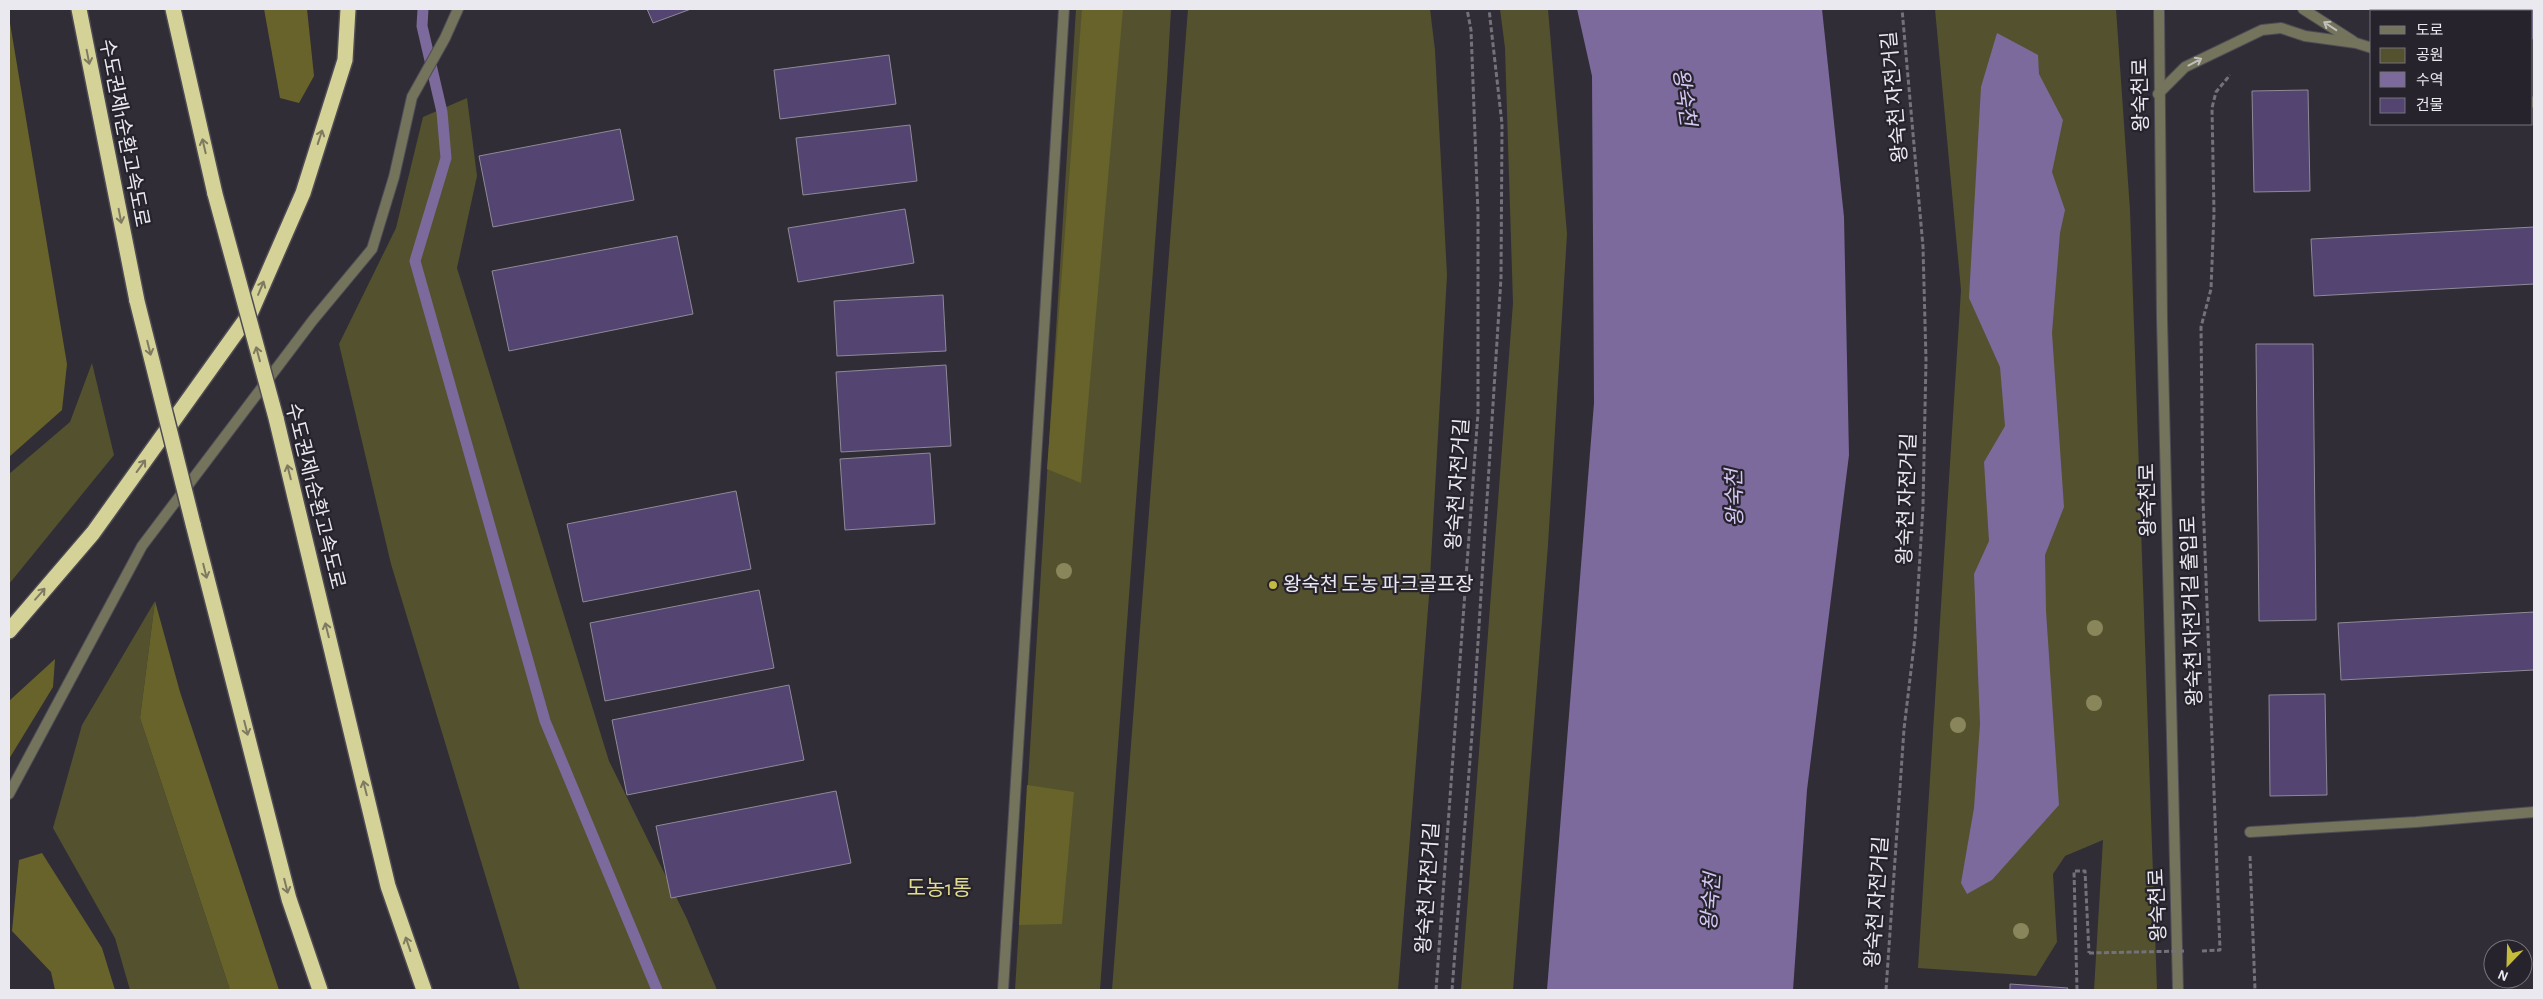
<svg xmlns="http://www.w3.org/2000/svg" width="2543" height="999" viewBox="0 0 2543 999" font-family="'Alegreya Sans','Noto Sans KR',sans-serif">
	<rect width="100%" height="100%" fill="#302d37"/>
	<g fill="#54512e">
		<path d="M1076,9H1171L1167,80L1100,990H1015Z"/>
		<path d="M1188,9H1430L1435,50L1447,275L1429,596L1398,990H1112Z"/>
		<path d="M1500,9H1548L1567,234L1548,545L1513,990H1461L1513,303L1505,48Z"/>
		<path d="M1935,9H2116L2130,210L2157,990H2094L2103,840L2065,856L2053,874L2057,942L2036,976L1918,968L1961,290Z"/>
		<path d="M467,98L477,176L457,268L609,761L687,919L717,990H520L391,564L339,344L396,228L423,117Z"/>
		<path d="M92,363L114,455L9,584V474L70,422Z"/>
		<path d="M155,601L140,718L230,990H130L115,938L53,828L82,725Z"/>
	</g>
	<g fill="#67632b">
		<path d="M264,9H307L314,76L299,103L280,98Z"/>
		<path d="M1082,9H1123L1081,483L1047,469Z"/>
		<path d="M9,17L67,364L62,410L9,457Z"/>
		<path d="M155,601L180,692L279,990H230L140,718Z"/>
		<path d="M55,659L53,687L9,759V701Z"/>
		<path d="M1027,785L1074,792L1062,924L1019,925Z"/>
		<path d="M42,853L102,948L115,990H55L51,972L12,931L19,860Z"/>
	</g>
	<g fill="#7b6a9b">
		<path d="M1577,9H1822L1844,217L1849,455L1807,790L1793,990H1547L1594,403L1592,76Z"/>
		<path d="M2457,9H2534V40L2532,39V11H2463Z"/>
		<path d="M1997,33L2038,55L2039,74L2063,120L2052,172L2065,210L2060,233L2052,333L2064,507L2045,555L2046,611L2059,805L1992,880L1967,894L1961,883L1974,808L1980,724L1974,574L1989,541L1984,462L2005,426L2000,367L1969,298L1981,87Z"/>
	</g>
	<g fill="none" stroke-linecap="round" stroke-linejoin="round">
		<path stroke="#7b6a9b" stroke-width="11" d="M423,9L422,26L442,112L446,158L415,261L545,721L657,990"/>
	</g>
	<g fill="#544472" stroke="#8e8a96">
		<path d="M647,9H691L653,23Z"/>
		<path d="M889,55L896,104L780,119L774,70Z"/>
		<path d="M2308,90L2310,191L2254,192L2252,91Z"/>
		<path d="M910,125L917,181L803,195L796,138Z"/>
		<path d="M620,129L634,200L493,227L479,156Z"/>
		<path d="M905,209L914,263L798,282L788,228Z"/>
		<path d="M2534,227V284L2314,296L2311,239Z"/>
		<path d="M677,236L693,314L509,351L492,271Z"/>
		<path d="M943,295L946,351L837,356L834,301Z"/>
		<path d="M2256,344H2313L2316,620L2259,621Z"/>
		<path d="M946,365L951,446L841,452L836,372Z"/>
		<path d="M930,453L935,524L845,530L840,459Z"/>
		<path d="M736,491L751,569L583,602L567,524Z"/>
		<path d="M759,590L774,668L605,701L590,623Z"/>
		<path d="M2534,612V670L2341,680L2338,623Z"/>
		<path d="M789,685L804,760L627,795L612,720Z"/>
		<path d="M2325,694L2327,795L2270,796L2269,695Z"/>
		<path d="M836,791L851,863L671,898L656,826Z"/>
		<path d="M2010,984L2068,988L2067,990H2010Z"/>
	</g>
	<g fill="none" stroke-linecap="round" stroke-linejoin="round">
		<defs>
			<g id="service">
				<path d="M9,794L142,546L313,320L372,249L394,177L412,97L445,38L458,9"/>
				<path d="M1003,990L1064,9"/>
			</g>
			<path id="minor" d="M2250,832L2416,822L2534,812"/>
			<g id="tertiary">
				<path d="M2159,9L2162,319L2178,990"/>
				<path d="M2303,9L2353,41"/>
				<path d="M2158,94L2185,67L2262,30L2281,28L2305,36L2356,43L2372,48"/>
				<path d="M2532,102H2534"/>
			</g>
			<g id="motorway">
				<path d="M79,9L137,301"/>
				<path d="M173,9L215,194"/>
				<path d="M276,418L388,886L424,990"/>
				<path d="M193,524L289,899L320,990"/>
				<path d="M9,631L93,533L251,312L303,193L345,60L348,9"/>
			</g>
		</defs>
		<use href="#service" stroke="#4e4b55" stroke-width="12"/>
		<use href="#minor" stroke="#4e4b55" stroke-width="12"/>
		<use href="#tertiary" stroke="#4e4b55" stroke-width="12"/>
		<use href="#motorway" stroke="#4e4b55" stroke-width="18"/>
		<g stroke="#74717a" stroke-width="3" stroke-dasharray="5 2.5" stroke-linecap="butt">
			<path d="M2250,856L2255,990"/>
			<path d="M2202,951L2220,950L2203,500L2201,327L2211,289L2214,213L2212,108L2216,92L2230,75"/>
			<path d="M1436,990L1478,413V214L1471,30L1467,9"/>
			<path d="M1452,990L1473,721L1501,278L1502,124L1489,9"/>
			<path d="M1886,990L1904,729L1915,637L1923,507L1926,360L1923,247L1902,9"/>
			<path d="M2077,990L2074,871H2085L2089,953"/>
		</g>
		<use href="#service" stroke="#74735c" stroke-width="10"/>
		<use href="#minor" stroke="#74735c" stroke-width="10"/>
		<use href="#tertiary" stroke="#74735c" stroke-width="10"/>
		<use href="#motorway" stroke="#d5d297" stroke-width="15"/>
		<defs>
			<g id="motorway-bridge">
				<path d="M215,194L276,418"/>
				<path d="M137,301L193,524"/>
			</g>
		</defs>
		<use href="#motorway-bridge" stroke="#4e4b55" stroke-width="18" stroke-linecap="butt"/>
		<path stroke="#74717a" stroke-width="3" stroke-dasharray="5 2.5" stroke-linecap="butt" d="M2089,953L2186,951"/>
		<use href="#motorway-bridge" stroke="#d5d297" stroke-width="15"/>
	</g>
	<g fill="#8a865b">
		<circle cx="1064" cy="571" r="8"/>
		<circle cx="2095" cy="628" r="8"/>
		<circle cx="2094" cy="703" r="8"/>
		<circle cx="1958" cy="725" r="8"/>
		<circle cx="2021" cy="931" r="8"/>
	</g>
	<defs><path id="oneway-shaft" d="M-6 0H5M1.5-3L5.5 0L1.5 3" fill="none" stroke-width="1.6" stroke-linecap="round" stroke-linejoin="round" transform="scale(1.25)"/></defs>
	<g stroke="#c1c0bc">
		<use href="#oneway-shaft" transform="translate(2330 26) rotate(-147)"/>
		<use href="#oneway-shaft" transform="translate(2195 62) rotate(-28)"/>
	</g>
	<g stroke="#7e7a62">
		<use href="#oneway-shaft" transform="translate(88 57) rotate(79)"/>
		<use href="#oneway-shaft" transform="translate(320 137) rotate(-72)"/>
		<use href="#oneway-shaft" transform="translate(204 146) rotate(-103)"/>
		<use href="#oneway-shaft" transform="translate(120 216) rotate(79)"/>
		<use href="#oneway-shaft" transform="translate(261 288) rotate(-67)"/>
		<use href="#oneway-shaft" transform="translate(149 348) rotate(76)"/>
		<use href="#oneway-shaft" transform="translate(258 354) rotate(-105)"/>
		<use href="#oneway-shaft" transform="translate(141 466) rotate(-54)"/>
		<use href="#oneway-shaft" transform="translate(289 472) rotate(-104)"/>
		<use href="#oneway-shaft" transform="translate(205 571) rotate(76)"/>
		<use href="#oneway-shaft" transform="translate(40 594) rotate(-49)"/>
		<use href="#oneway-shaft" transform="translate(327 630) rotate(-104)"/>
		<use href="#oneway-shaft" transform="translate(246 728) rotate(76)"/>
		<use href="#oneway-shaft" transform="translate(365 788) rotate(-104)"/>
		<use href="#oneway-shaft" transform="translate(286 886) rotate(76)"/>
		<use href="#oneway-shaft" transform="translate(408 944) rotate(-109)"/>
	</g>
	<circle fill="#c5bc3d" stroke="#26232d" stroke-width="2" cx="1273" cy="585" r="5"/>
	<g text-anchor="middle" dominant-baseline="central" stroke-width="4.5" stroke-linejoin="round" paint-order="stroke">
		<g font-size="20" fill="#ebe9f0" stroke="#26232d">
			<text transform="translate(2141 95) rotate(-91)">왕숙천로</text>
			<text transform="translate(1895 97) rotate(-95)">왕숙천 자전거길</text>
			<text transform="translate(124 133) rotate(79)">수도권제1순환고속도로</text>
			<text transform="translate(1458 484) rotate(-86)">왕숙천 자전거길</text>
			<text transform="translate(315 496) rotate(76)">수도권제1순환고속도로</text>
			<text transform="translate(1907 499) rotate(-88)">왕숙천 자전거길</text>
			<text transform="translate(2148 500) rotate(-91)">왕숙천로</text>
			<text transform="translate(2192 611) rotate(-92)">왕숙천 자전거길 출입로</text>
			<text transform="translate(1428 888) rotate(-86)">왕숙천 자전거길</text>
			<text transform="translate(1877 902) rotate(-86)">왕숙천 자전거길</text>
			<text transform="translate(2158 905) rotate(-92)">왕숙천로</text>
		</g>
		<g font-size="20" fill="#ebe9f0" stroke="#26232d" text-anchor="start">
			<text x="1283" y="585">왕숙천 도농 파크골프장</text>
		</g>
		<g font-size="21" font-style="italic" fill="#d4c6f3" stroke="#26232d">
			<text transform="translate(1684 97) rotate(82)">왕숙천</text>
			<text transform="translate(1735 498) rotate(-91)">왕숙천</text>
			<text transform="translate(1711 902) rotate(-86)">왕숙천</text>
		</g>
		<g font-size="21" fill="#e3de8f" stroke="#26232d">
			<text x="939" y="888">도농1통</text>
		</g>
	</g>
	<rect width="2543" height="999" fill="none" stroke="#ebe9f0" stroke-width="20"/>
	<rect x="2370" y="10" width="162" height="115" fill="#26232d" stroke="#75727b"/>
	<rect x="2380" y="26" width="25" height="8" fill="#74735c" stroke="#75727b"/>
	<text x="2416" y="35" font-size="15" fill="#ebe9f0">도로</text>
	<rect x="2380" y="48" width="25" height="15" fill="#54512e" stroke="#75727b"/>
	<text x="2416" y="60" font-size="15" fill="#ebe9f0">공원</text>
	<rect x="2380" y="72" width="25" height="15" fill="#7b6a9b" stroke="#75727b"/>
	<text x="2416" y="85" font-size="15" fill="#ebe9f0">수역</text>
	<rect x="2380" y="98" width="25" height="15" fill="#544472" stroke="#75727b"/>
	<text x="2416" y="110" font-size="15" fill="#ebe9f0">건물</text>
	<g transform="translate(2508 964) rotate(203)"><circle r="24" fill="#26232d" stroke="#75727b"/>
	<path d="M0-4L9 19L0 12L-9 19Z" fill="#c5bc3d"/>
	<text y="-8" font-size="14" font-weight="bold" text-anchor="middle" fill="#ebe9f0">N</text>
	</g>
</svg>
